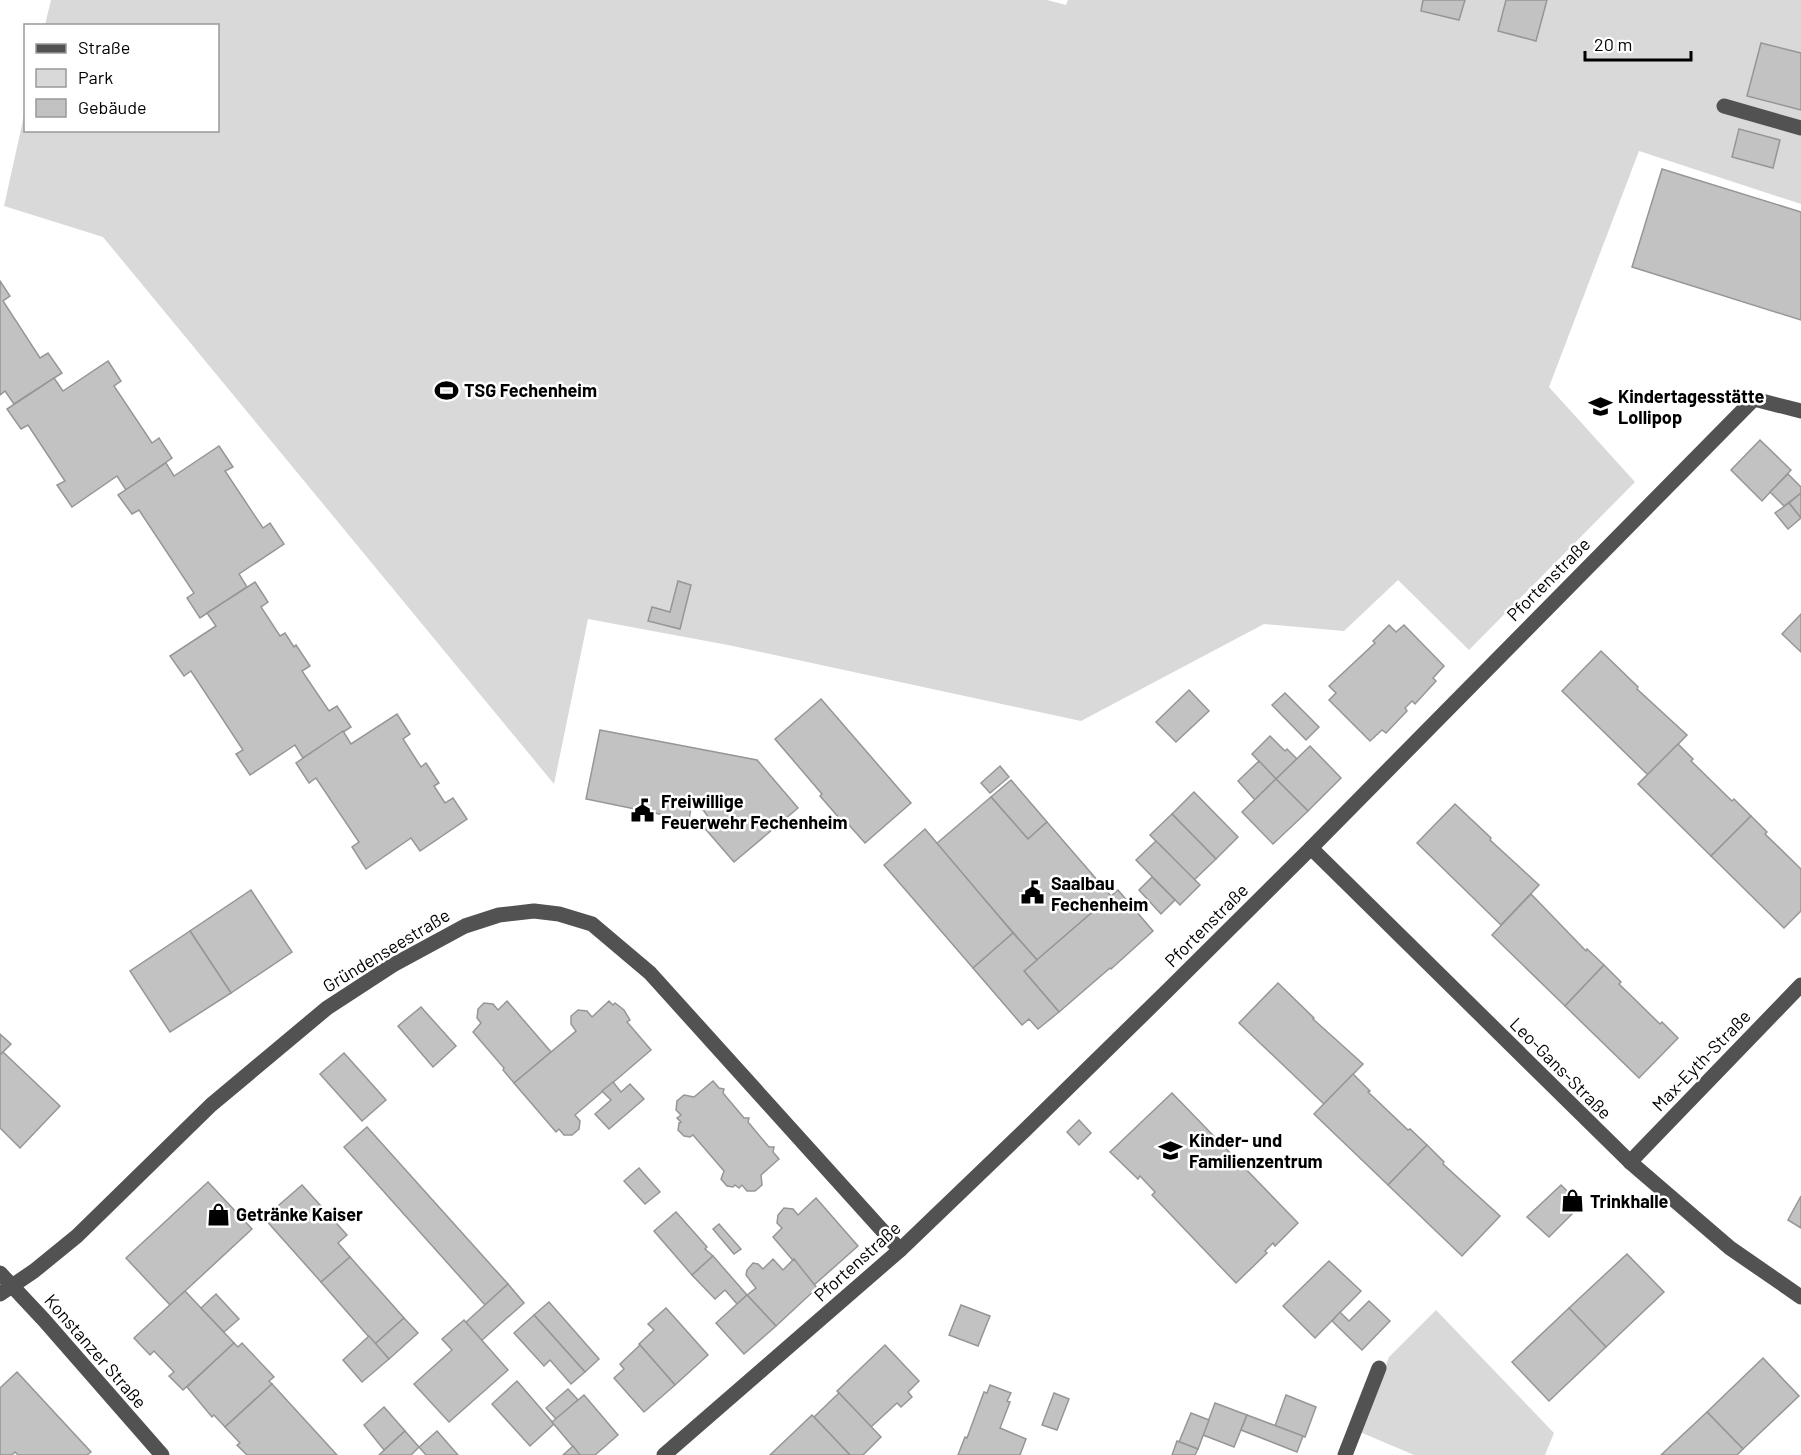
<svg xmlns="http://www.w3.org/2000/svg" width="1801" height="1455" viewBox="0 0 1801 1455" font-family="Barlow,sans-serif">
	<rect width="100%" height="100%" fill="#fff"/>
	<g fill="#d9d9d9" fill-rule="evenodd">
		<path d="M51,0H1047L1066,5L1068,0H1801V204L1639,151L1549,387L1635,482L1469,650L1398,580L1344,631L1264,624L1081,721L728,645L588,619L554,784L103,237L4,206L25,111L26,130H218V26L45,25ZM678,582L691,585L680,629L648,621L652,607L670,612Z"/>
		<path d="M1436,1310L1554,1433L1545,1455H1414L1360,1432L1389,1357Z"/>
	</g>
	<g fill="#c2c2c2" stroke="#969696" stroke-width="1.5">
		<path d="M1423,0H1465L1459,20L1421,11Z"/>
		<path d="M1506,0H1547L1536,41L1498,31Z"/>
		<path d="M1761,43L1801,53V110L1747,96Z"/>
		<path d="M1739,129L1780,140L1773,168L1732,157Z"/>
		<path d="M1662,169L1801,212V320L1632,267Z"/>
		<path d="M0,281L10,296L3,301L40,358L48,353L62,373L14,404L5,391L0,395Z"/>
		<path d="M108,361L121,381L114,386L152,443L159,438L172,458L126,490L117,476L72,507L57,485L65,481L28,425L21,429L7,409L54,378L63,391Z"/>
		<path d="M1760,440L1791,470L1762,501L1731,470Z"/>
		<path d="M219,446L233,467L225,471L263,528L270,523L284,544L239,574L247,587L200,618L187,598L194,593L139,510L132,514L118,495L166,463L174,476Z"/>
		<path d="M1788,474L1801,487V493L1784,506L1770,492Z"/>
		<path d="M1801,493V518L1789,503Z"/>
		<path d="M1789,503L1801,518L1788,529L1775,513Z"/>
		<path d="M678,581L691,585L680,629L648,621L652,607L670,612Z"/>
		<path d="M255,582L268,602L261,607L280,636L285,633L294,647L296,645L310,666L302,671L329,711L337,706L351,727L303,758L295,745L250,775L236,754L243,750L191,671L184,676L170,656L216,626L207,613Z"/>
		<path d="M1801,614V652L1782,634Z"/>
		<path d="M1389,625L1396,632L1404,625L1444,666L1433,678L1436,681L1415,704L1412,701L1405,708L1407,711L1386,733L1382,730L1370,741L1329,700L1336,693L1329,686L1375,643L1373,641Z"/>
		<path d="M1601,651L1638,687L1637,689L1687,735L1648,775L1562,691Z"/>
		<path d="M1189,690L1209,711L1176,742L1156,722Z"/>
		<path d="M1285,693L1319,727L1306,740L1272,705Z"/>
		<path d="M821,699L911,803L865,843L849,825L847,827L820,796L822,794L775,739Z"/>
		<path d="M397,714L410,734L403,739L421,767L426,763L439,783L434,786L445,803L453,798L467,819L420,851L411,838L366,869L352,847L359,842L316,778L309,783L296,763L343,731L351,744Z"/>
		<path d="M600,730L757,760L798,808L734,862L702,825L710,819L703,810L691,807L689,820L586,799Z"/>
		<path d="M1270,736L1285,751L1287,749L1297,759L1276,779L1252,754Z"/>
		<path d="M1678,744L1693,759L1691,761L1732,801L1734,799L1751,816L1711,856L1638,784Z"/>
		<path d="M1310,746L1341,778L1308,811L1276,779Z"/>
		<path d="M1259,761L1276,779L1255,800L1238,781Z"/>
		<path d="M1000,766L1009,777L990,793L981,783Z"/>
		<path d="M1276,779L1308,811L1273,844L1242,812Z"/>
		<path d="M1011,780L1047,822L1028,839L991,797Z"/>
		<path d="M1194,792L1238,837L1216,859L1172,814Z"/>
		<path d="M991,797L1028,839L1047,822L1111,896L1037,960L936,844Z"/>
		<path d="M1455,804L1491,838L1490,840L1539,885L1501,925L1417,843Z"/>
		<path d="M1172,814L1216,859L1194,880L1150,835Z"/>
		<path d="M1751,816L1767,832L1765,834L1801,869V911L1784,928L1711,856Z"/>
		<path d="M925,829L1013,933L973,968L884,865Z"/>
		<path d="M1156,841L1200,885L1180,905L1136,860Z"/>
		<path d="M1152,877L1175,900L1161,914L1139,890Z"/>
		<path d="M251,890L292,952L231,993L190,931Z"/>
		<path d="M1118,890L1153,931L1111,969L1110,968L1059,1012L1024,971Z"/>
		<path d="M1531,894L1586,951L1587,949L1604,965L1565,1006L1492,935Z"/>
		<path d="M190,931L231,993L170,1032L130,971Z"/>
		<path d="M1013,933L1037,960L1024,971L1059,1012L1038,1029L1029,1019L1022,1025L973,968Z"/>
		<path d="M1604,965L1621,982L1619,984L1660,1024L1662,1022L1678,1038L1639,1078L1565,1006Z"/>
		<path d="M1278,983L1314,1018L1313,1019L1363,1064L1324,1104L1239,1023Z"/>
		<path d="M507,1001L551,1052L514,1083L503,1070L504,1068L473,1032L481,1023L477,1018L478,1009L484,1003L493,1004L498,1010Z"/>
		<path d="M609,1001L613,1005L615,1003L624,1010L630,1020L627,1022L651,1050L575,1115L580,1121L579,1129L572,1135H564L559,1129L556,1132L514,1083L576,1031L571,1024V1016L578,1010L587,1011L592,1017Z"/>
		<path d="M421,1007L456,1046L433,1067L398,1026Z"/>
		<path d="M0,1034L11,1044L0,1055Z"/>
		<path d="M3,1052L60,1106L20,1148L0,1128V1055Z"/>
		<path d="M344,1053L386,1100L362,1121L320,1074Z"/>
		<path d="M1353,1074L1370,1091L1368,1092L1408,1130L1410,1129L1427,1145L1388,1185L1314,1114Z"/>
		<path d="M713,1081L719,1088L724,1089L723,1093L744,1118H749L748,1122L769,1147H774L773,1152L779,1159L761,1175L762,1185L755,1191H747L742,1185L739,1188L735,1185L733,1187L727,1186L721,1179L724,1171L693,1135L690,1137L684,1136L678,1130L679,1123L681,1122L677,1118L681,1115L676,1110L677,1101L684,1095L694,1097Z"/>
		<path d="M613,1082L621,1092L630,1084L644,1099L609,1129L595,1114L611,1100L602,1091Z"/>
		<path d="M1172,1093L1298,1223L1275,1246L1273,1243L1265,1251L1267,1253L1236,1283L1152,1195L1155,1192L1140,1176L1138,1179L1110,1152Z"/>
		<path d="M1079,1120L1091,1133L1079,1145L1067,1132Z"/>
		<path d="M367,1127L508,1284L485,1305L344,1147Z"/>
		<path d="M1427,1145L1444,1162L1443,1164L1500,1216L1462,1256L1388,1185Z"/>
		<path d="M639,1168L660,1192L645,1204L624,1181Z"/>
		<path d="M208,1182L252,1229L170,1305L126,1258Z"/>
		<path d="M302,1185L347,1235L338,1243L350,1257L321,1282L264,1218Z"/>
		<path d="M1561,1185L1581,1205L1549,1237L1527,1217Z"/>
		<path d="M1801,1196V1228L1788,1220Z"/>
		<path d="M816,1198L858,1246L814,1285L773,1237L782,1228L777,1223L778,1215L784,1208L793,1209L798,1215Z"/>
		<path d="M676,1212L707,1247L705,1249L713,1256L692,1275L654,1231Z"/>
		<path d="M719,1224L741,1249L734,1254L713,1229Z"/>
		<path d="M1627,1254L1664,1292L1606,1347L1569,1308Z"/>
		<path d="M713,1256L747,1295L737,1304L725,1290L715,1299L692,1275Z"/>
		<path d="M350,1257L404,1318L375,1344L321,1282Z"/>
		<path d="M773,1259L783,1270L794,1259L817,1288L776,1326L747,1295L756,1288L746,1275L747,1270L753,1263L758,1264L763,1269Z"/>
		<path d="M1329,1261L1361,1291L1315,1338L1283,1306Z"/>
		<path d="M508,1284L524,1303L481,1341L465,1323Z"/>
		<path d="M185,1291L234,1343L183,1390L169,1376L174,1372L154,1351L150,1355L134,1338Z"/>
		<path d="M216,1294L239,1319L224,1332L201,1308Z"/>
		<path d="M747,1295L776,1326L744,1354L716,1323Z"/>
		<path d="M1369,1301L1390,1321L1362,1350L1332,1321L1340,1312L1349,1321Z"/>
		<path d="M549,1302L599,1359L585,1372L534,1315Z"/>
		<path d="M961,1305L990,1316L978,1346L949,1335Z"/>
		<path d="M666,1308L708,1355L675,1385L639,1344L654,1330L648,1324Z"/>
		<path d="M1569,1308L1606,1347L1549,1401L1512,1362Z"/>
		<path d="M534,1315L585,1372L571,1384L550,1360L544,1366L514,1333Z"/>
		<path d="M404,1318L418,1333L389,1359L375,1344Z"/>
		<path d="M464,1320L508,1370L449,1422L414,1384L452,1350L442,1339Z"/>
		<path d="M369,1336L389,1359L362,1382L343,1360Z"/>
		<path d="M234,1343L238,1347L242,1343L274,1377L269,1381L272,1384L225,1427L214,1415L212,1417L187,1387Z"/>
		<path d="M640,1345L675,1385L644,1412L614,1378L624,1369L620,1364Z"/>
		<path d="M885,1345L919,1381L908,1392L912,1397L901,1407L897,1403L871,1427L837,1391Z"/>
		<path d="M1763,1358L1799,1396L1743,1449L1707,1412Z"/>
		<path d="M17,1372L91,1452L87,1455H18L15,1452L12,1455H0V1388Z"/>
		<path d="M517,1381L554,1424L530,1446L492,1404Z"/>
		<path d="M272,1384L337,1455H247L237,1445L240,1443L225,1427Z"/>
		<path d="M990,1385L1011,1393L1007,1401L1010,1402L1000,1428L1026,1439L1020,1455H958L965,1437L967,1438L984,1392L987,1393Z"/>
		<path d="M568,1389L578,1400L556,1419L546,1408Z"/>
		<path d="M839,1393L881,1437L863,1455H850L814,1417Z"/>
		<path d="M1054,1393L1069,1399L1057,1430L1042,1425Z"/>
		<path d="M584,1395L618,1435L595,1455H580L552,1422Z"/>
		<path d="M1286,1395L1316,1407L1305,1437L1275,1426Z"/>
		<path d="M1215,1403L1247,1415L1234,1447L1203,1435Z"/>
		<path d="M384,1407L405,1431L384,1450L364,1425Z"/>
		<path d="M1707,1412L1743,1449L1737,1455H1661Z"/>
		<path d="M1191,1413L1209,1420L1198,1449L1179,1442Z"/>
		<path d="M812,1415L850,1455H770Z"/>
		<path d="M1247,1415L1303,1436L1297,1452L1241,1430Z"/>
		<path d="M405,1431L419,1447L411,1455H379Z"/>
		<path d="M437,1431L458,1455H426L419,1447Z"/>
		<path d="M1177,1441L1198,1449L1195,1455H1172Z"/>
		<path d="M573,1446L580,1455H563Z"/>
	</g>
	<g fill="none" stroke-linecap="round" stroke-linejoin="round">
		<g stroke="#525252" stroke-width="15">
			<path d="M1724,106L1801,128"/>
			<path d="M1311,848L1630,1162L1730,1248L1801,1297"/>
			<path d="M1630,1162L1801,985"/>
			<path d="M0,1273L44,1320L162,1455"/>
			<path d="M0,1294L34,1271L77,1236L211,1105L327,1008L393,965L465,926L499,915L534,911L559,914L592,924L650,973L900,1250"/>
			<path d="M664,1455L900,1250L1024,1131L1167,991L1311,848L1754,399L1801,411"/>
			<path d="M1345,1455L1379,1368"/>
		</g>
	</g>
	<defs>
		<symbol id="stadium-bare" viewBox="-9 -9 18 18"><path d="M0-5a6.5 5 0 1 0 0 10a6.5 5 0 1 0 0-10ZM-3.5-1.8h7v3.6h-7Z" fill="#000" stroke="#fff" stroke-width="2.5" paint-order="stroke"/></symbol>
		<symbol id="school-bare" viewBox="-9 -9 18 18"><path d="M0-5L7-2L0 1L-7-2ZM-4 1L0 2.5L4 1V4Q0 6-4 4Z" fill="#000" stroke="#fff" stroke-width="2.5" paint-order="stroke"/></symbol>
		<symbol id="civic-bare" viewBox="-9 -9 18 18"><path d="M-.6-6.5H3V-4.5H.6V-3L4-1V1h2V6H-6V1h2V-1L-.6-3ZM-1.2 2.5V6h2.4V2.5Z" fill="#000" stroke="#fff" stroke-width="2.5" paint-order="stroke"/></symbol>
		<symbol id="shop-bare" viewBox="-9 -9 18 18"><path d="M-5-2.5h2.3a2.7 3.5 0 0 1 5.4 0H5L5.5 6h-11ZM-1.5-2.5h3a1.5 2.3 0 0 0-3 0Z" fill="#000" stroke="#fff" stroke-width="2.5" paint-order="stroke"/></symbol>
	</defs>
	<g fill-rule="evenodd">
		<use href="#stadium-bare" x="430" y="374" width="33" height="33"/>
		<use href="#school-bare" x="1584" y="390" width="33" height="33"/>
		<use href="#civic-bare" x="626" y="794" width="33" height="33"/>
		<use href="#civic-bare" x="1016" y="876" width="33" height="33"/>
		<use href="#school-bare" x="1154" y="1134" width="33" height="33"/>
		<use href="#shop-bare" x="1556" y="1184" width="33" height="33"/>
		<use href="#shop-bare" x="202" y="1198" width="33" height="33"/>
	</g>
	<g text-anchor="middle" dominant-baseline="central" stroke-width="5" stroke-linejoin="round" paint-order="stroke">
		<g font-size="18" font-weight="bold" fill="#000" stroke="#fff" text-anchor="start">
			<text x="464" y="390">TSG Fechenheim</text>
			<text x="1618" y="396">Kindertagesstätte<tspan x="1618" dy="21">Lollipop</tspan></text>
			<text x="661" y="801">Freiwillige<tspan x="661" dy="21">Feuerwehr Fechenheim</tspan></text>
			<text x="1051" y="883">Saalbau<tspan x="1051" dy="21">Fechenheim</tspan></text>
			<text x="1189" y="1140">Kinder- und<tspan x="1189" dy="21">Familienzentrum</tspan></text>
			<text x="1590" y="1201">Trinkhalle</text>
			<text x="236" y="1214">Getränke Kaiser</text>
		</g>
		<g font-size="18" fill="#000" stroke="#fff">
			<text transform="translate(1548 579) rotate(-45)">Pfortenstraße</text>
			<text transform="translate(1206 925) rotate(-45)">Pfortenstraße</text>
			<text transform="translate(386 950) rotate(-31)">Gründenseestraße</text>
			<text transform="translate(1701 1060) rotate(-46)">Max-Eyth-Straße</text>
			<text transform="translate(1561 1068) rotate(45)">Leo-Gans-Straße</text>
			<text transform="translate(857 1261) rotate(-42)">Pfortenstraße</text>
			<text transform="translate(96 1351) rotate(49)">Konstanzer Straße</text>
		</g>
	</g>
	<rect x="24" y="24" width="195" height="108" fill="#ffffff" stroke="#999999" stroke-width="1.5"/>
	<rect x="36" y="44" width="30" height="9" fill="#525252" stroke="#999999" stroke-width="1.5"/>
	<text x="78" y="54" font-size="18" fill="#000000">Straße</text>
	<rect x="36" y="69" width="30" height="18" fill="#d9d9d9" stroke="#999999" stroke-width="1.5"/>
	<text x="78" y="84" font-size="18" fill="#000000">Park</text>
	<rect x="36" y="99" width="30" height="18" fill="#c2c2c2" stroke="#999999" stroke-width="1.5"/>
	<text x="78" y="114" font-size="18" fill="#000000">Gebäude</text>
	<path d="M1585 51v9h106v-9" fill="none" stroke="#000000" stroke-width="3"/>
	<text x="1594" y="51" font-size="18" fill="#000000" stroke="#ffffff" stroke-width="4.5" paint-order="stroke">20 m</text>
</svg>
